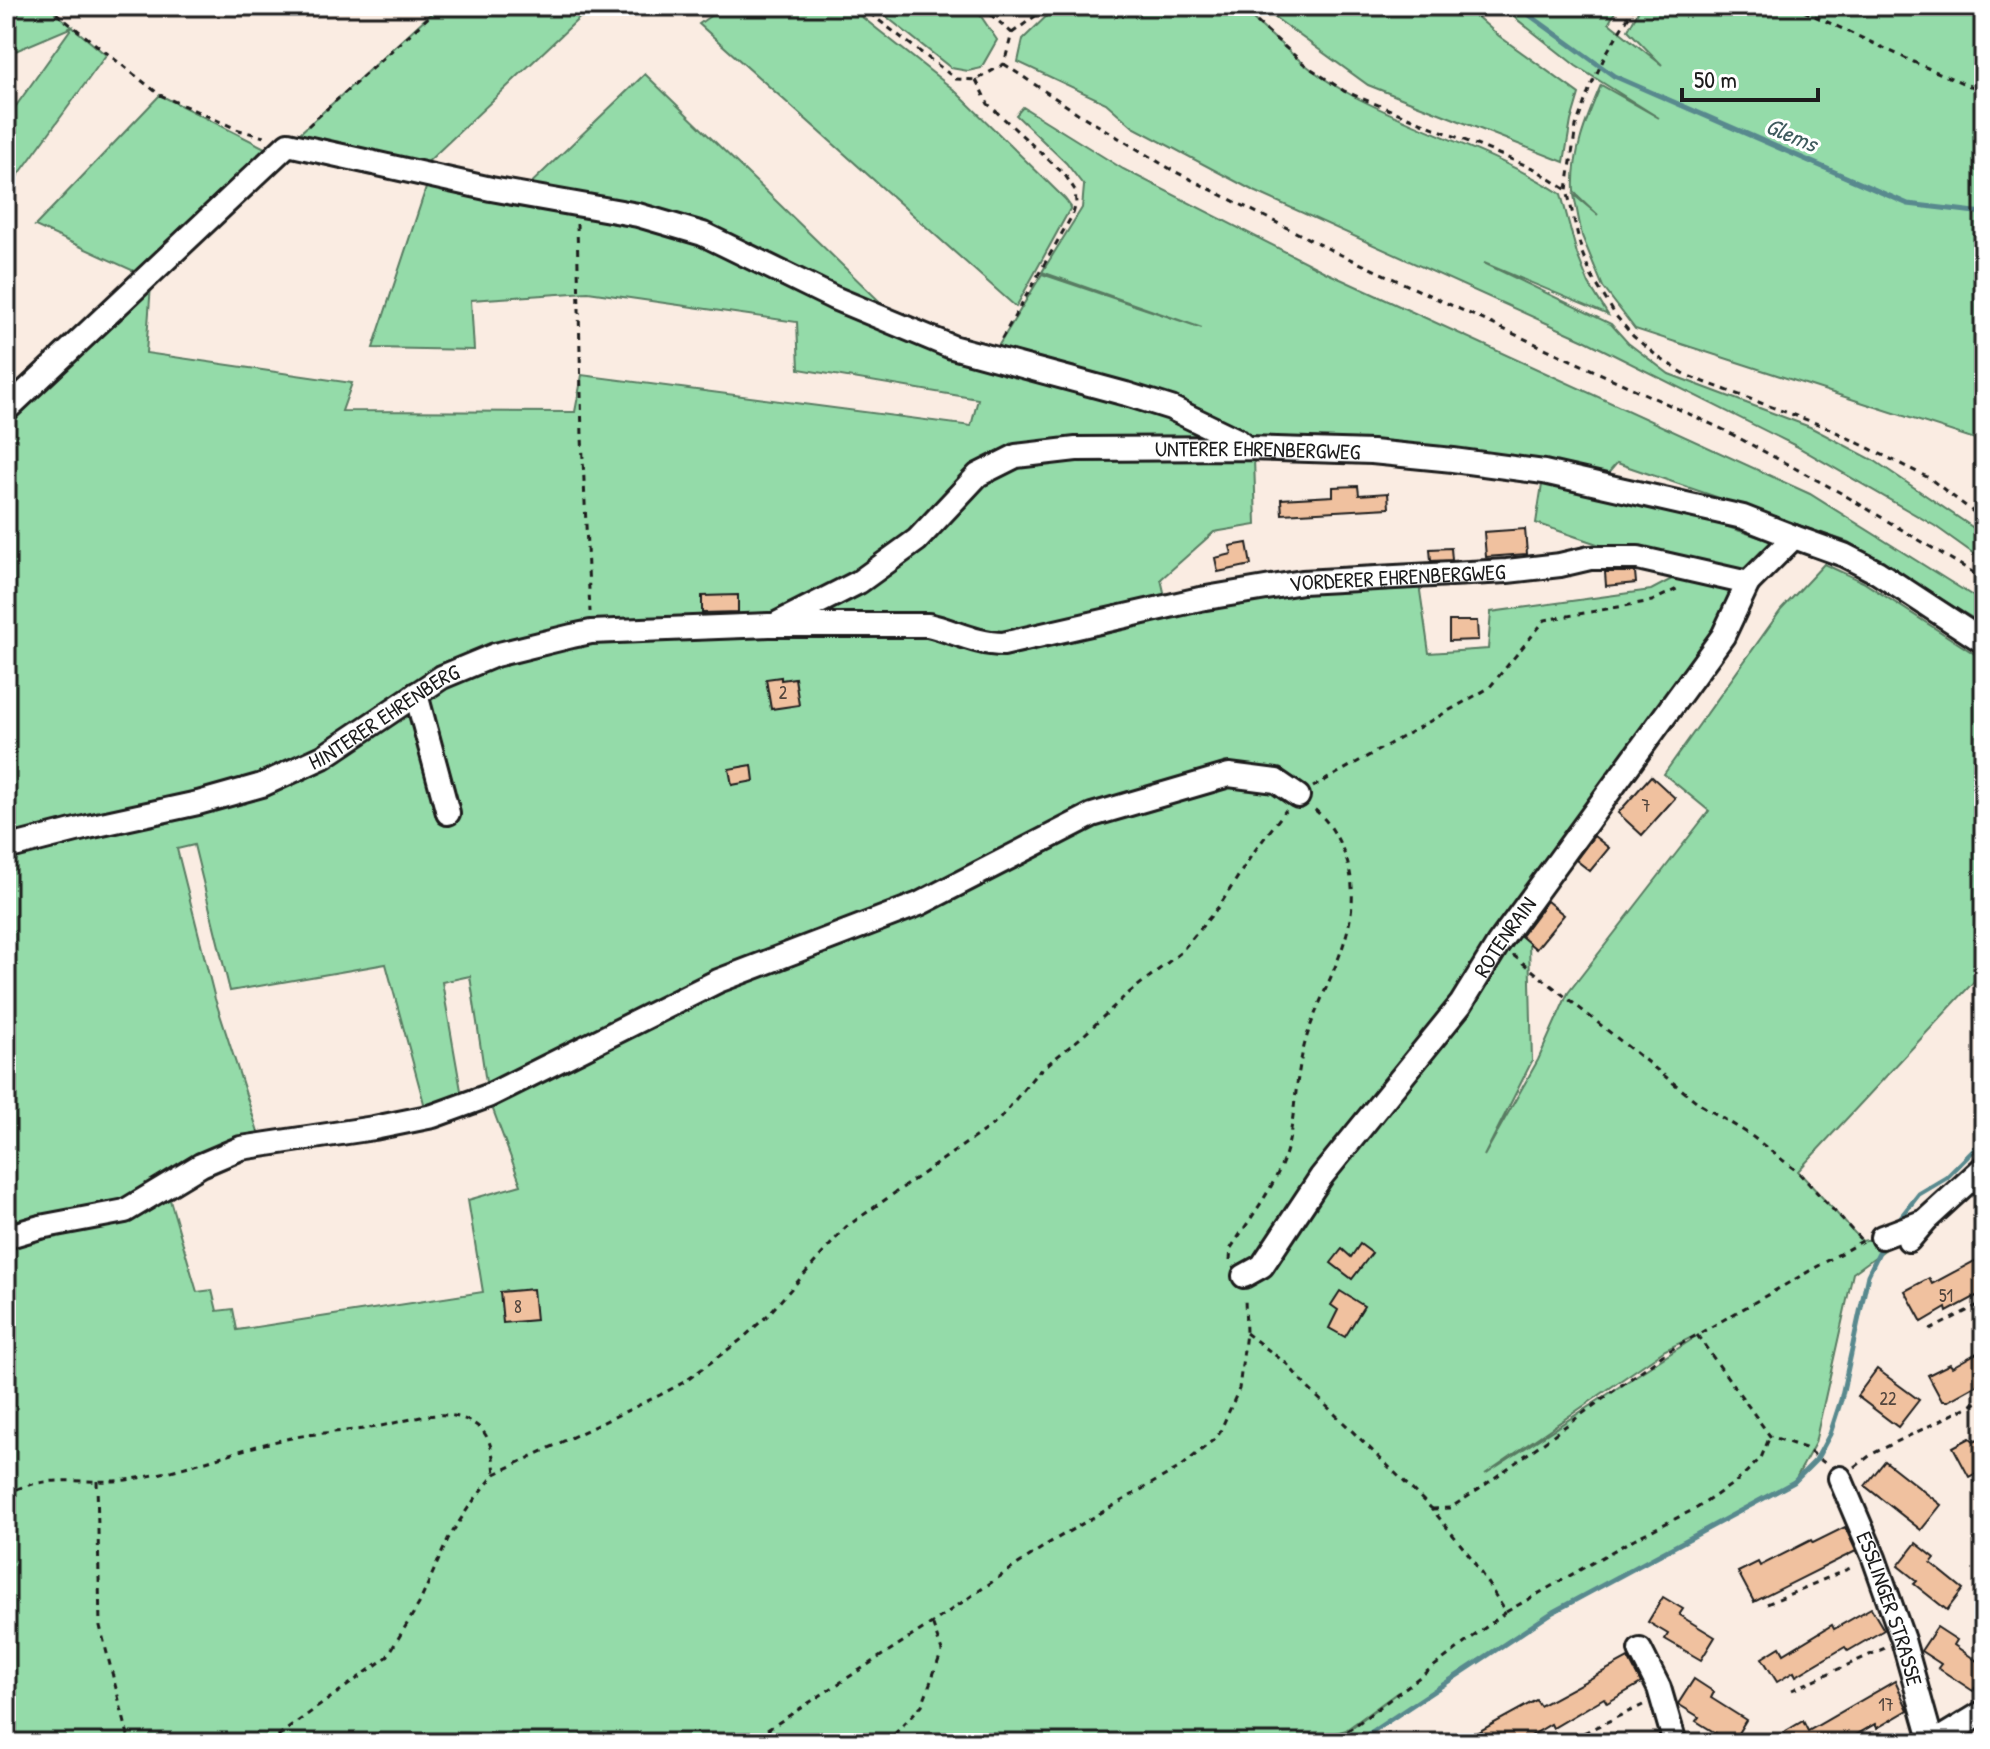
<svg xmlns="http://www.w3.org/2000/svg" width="1990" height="1749" viewBox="0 0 1990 1749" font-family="'Patrick Hand',sans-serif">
	<rect width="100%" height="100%" fill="#faece2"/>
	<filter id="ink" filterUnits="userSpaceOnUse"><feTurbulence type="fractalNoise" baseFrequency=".0125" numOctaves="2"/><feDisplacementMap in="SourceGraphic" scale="16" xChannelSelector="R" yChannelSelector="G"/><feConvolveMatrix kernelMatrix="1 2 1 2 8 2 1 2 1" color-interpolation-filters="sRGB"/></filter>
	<g filter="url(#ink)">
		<g fill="#94dba9" stroke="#587c62" stroke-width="2" fill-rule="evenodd">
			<path d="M6,6H47L106,55L6,192V120L72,27L6,55Z"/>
			<path d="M439,6H592L416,173L288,144Z"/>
			<path d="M724,6H848L953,89L1065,199L1071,207L1016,307L699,24Z"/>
			<path d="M873,6H974L997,40L981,68L968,71L951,68Z"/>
			<path d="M1057,6H1239C1272,36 1305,69 1344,91C1414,130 1493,150 1561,194L1577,254L1589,284L1608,315L1484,263L1611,324L1628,343L1669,374L1810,427L1875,461L1984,535V561L1935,526L1796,446L1584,340L1252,190L1133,127L1106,103L1018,62L1023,39Z"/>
			<path d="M1259,6H1465L1499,36L1579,94L1571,121L1564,162L1368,85Z"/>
			<path d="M1500,6H1618L1609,23L1662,65L1628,30L1641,6H1984V442L1635,329L1603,287L1582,236L1574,195L1598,215L1574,192C1572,153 1586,120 1601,85L1659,118L1576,66Z"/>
			<path d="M645,74L908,329L991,358L1042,274L1202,328L1042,272L1082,208L1084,186L1066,163L1016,115L1023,107L1123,169L1325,272L1810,494L1984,603V625L1848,542L1617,463L1598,485L1774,542L1750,576L1638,558L1536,523L1544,472L1254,457L1256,525L1214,532L1161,579L1167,605L1302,582L1418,577L1429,653L1488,649L1491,612L1651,590L1683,573L1748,583L1528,902L1532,1061L1484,1156L1538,1060L1568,993L1709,811L1664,774L1781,610L1824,564L1863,582L1984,660V951L1974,964L1981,974L1798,1171L1862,1241L1882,1237L1926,1220L1853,1273L1815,1443L1794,1482L1553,1612L1357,1743H1332L1398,1692L1346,1730L1303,1743H6V397L145,276L35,226L160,95L267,149L152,271L146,353L352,383L342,411L575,412L582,375L971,426L978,399L799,369L797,322L588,292L471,300L474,350L373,348L430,176L520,194ZM194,845L230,991L386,964L425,1107L462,1096L442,982L470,976L488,1096L521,1185L468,1200L483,1292L237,1330L233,1309L217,1311L212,1290L197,1292L166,1186L262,1144L215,999L177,849ZM1690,1338L1691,1340L1485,1474L1665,1350Z"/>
		</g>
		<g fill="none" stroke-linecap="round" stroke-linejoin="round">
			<g stroke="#58898e" stroke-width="5">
				<path d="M1517,6L1614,76L1908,204L1984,213"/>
				<path d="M1897,1222L1919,1194L1946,1178L1984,1140"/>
				<path d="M1355,1743L1553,1612L1794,1482L1816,1460L1830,1434L1841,1400L1868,1275L1883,1244"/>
			</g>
		</g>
		<g fill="#f0c19f" stroke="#1c1c1c" stroke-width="2">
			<path d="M1358,486L1359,495L1388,493L1389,508L1282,514L1281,499L1333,496V487Z"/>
			<path d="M1525,529L1527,554L1486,557L1484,532Z"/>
			<path d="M1247,543L1251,565L1218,572L1215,558L1232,554L1230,546Z"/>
			<path d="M1451,548L1452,560L1431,561L1430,549Z"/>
			<path d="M1605,572H1635L1636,583L1606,586Z"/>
			<path d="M738,595V612L702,613V596Z"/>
			<path d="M1449,621H1477L1478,640L1449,641Z"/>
			<path d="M781,677V680L795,678L799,705L771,709L766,679Z"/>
			<path d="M752,765L754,781L732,785L729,769Z"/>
			<path d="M1651,776L1675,798L1642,835L1618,813Z"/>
			<path d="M1594,836L1609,848L1590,871L1576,860Z"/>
			<path d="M1547,901L1564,915L1536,949L1521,936Z"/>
			<path d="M1360,1244L1372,1253L1352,1279L1331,1263L1342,1249L1351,1257Z"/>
			<path d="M1980,1258L1984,1265V1292L1947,1312L1946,1308L1922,1322L1905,1291L1929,1278L1932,1284Z"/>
			<path d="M533,1289L536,1320L503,1323L500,1292Z"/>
			<path d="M1340,1291L1364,1306L1345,1337L1329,1328L1338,1310L1331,1305Z"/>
			<path d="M1984,1349V1381L1948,1401H1942L1928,1375L1950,1364L1952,1367Z"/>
			<path d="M1877,1369L1919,1400L1898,1427L1857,1396Z"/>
			<path d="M1984,1436V1478L1980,1471L1969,1477L1953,1447L1970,1438L1974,1441Z"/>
			<path d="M1885,1461L1941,1505L1921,1530L1865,1486Z"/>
			<path d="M1845,1527L1856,1551L1754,1602L1738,1572L1758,1562L1760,1566L1811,1540L1813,1543Z"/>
			<path d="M1916,1543L1935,1558L1931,1563L1963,1589L1947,1610L1914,1584L1917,1581L1898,1566Z"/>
			<path d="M1663,1597L1683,1609L1679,1615L1715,1637L1701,1660L1665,1639L1668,1634L1648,1622Z"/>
			<path d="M1871,1608L1884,1630L1848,1651L1845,1647L1796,1676L1794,1672L1777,1682L1762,1658L1780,1647L1784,1654L1832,1625L1834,1629Z"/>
			<path d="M1937,1627L1957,1640L1954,1645L1984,1666V1675L1973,1691L1938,1668L1941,1664L1921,1651Z"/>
			<path d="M1628,1658L1641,1683L1607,1703L1604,1698L1553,1728L1551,1724L1519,1743H1458L1536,1700L1540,1706Z"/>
			<path d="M1694,1679L1714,1692L1711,1698L1746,1720L1732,1743L1696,1721L1699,1717L1678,1704Z"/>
			<path d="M1895,1681L1908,1710L1877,1728L1875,1724L1842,1743H1787L1789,1741L1784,1732L1803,1721L1808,1731Z"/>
		</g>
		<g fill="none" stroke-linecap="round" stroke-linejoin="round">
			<defs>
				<g id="minor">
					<path d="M6,410L288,144L491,189L638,215L703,234L834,298L952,347L1126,394L1171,408L1237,440L1246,448"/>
					<path id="s1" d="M778,623L859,582L917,540L978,475L1016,456L1076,449L1246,448L1372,452L1453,460L1544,472L1743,517L1794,537"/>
					<path d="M416,694L448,813"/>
					<path id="s2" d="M6,848L88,827L198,803L262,785L323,757L442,677L495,655L572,636L591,632L769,625H928C954,631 976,644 1003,644L1200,599L1302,582L1507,571L1560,565L1590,558H1638L1748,583L1794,537L1844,555L1877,572L1984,642"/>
					<path d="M6,1237L40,1227L125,1211L201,1165L241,1148L374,1128L433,1116L488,1096L718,981L919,904L1092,815L1229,775L1276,781L1298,796"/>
					<path d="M1882,1237L1922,1222"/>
					<path d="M1909,1240L1926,1220L1984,1167"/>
					<path id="s3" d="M1244,1276L1262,1266L1321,1177L1461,1004L1498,944L1723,636L1748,583"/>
					<path id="s4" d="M1840,1478L1874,1558L1903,1640L1932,1743"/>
					<path d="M1640,1650L1659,1688L1675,1743"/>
					<path d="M1933,1743L1984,1712"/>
				</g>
			</defs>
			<use href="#minor" stroke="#1c1c1c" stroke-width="28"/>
			<g stroke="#1c1c1c" stroke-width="3" stroke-dasharray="6 6" stroke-linecap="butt">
				<path d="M47,6L160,95L239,130L264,137"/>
				<path d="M860,6L956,79L976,80L1004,64L1012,33L981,6"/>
				<path d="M1239,6L1304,64L1344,91L1535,169L1567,190"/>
				<path d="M1635,6L1607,52L1589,90L1576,126L1567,190L1582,253L1592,277L1616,316L1633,336L1658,357L1688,376L1826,427L1929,478L1984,520"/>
				<path d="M1793,6L1918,64L1970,86L1984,88"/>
				<path d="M1012,33L1049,6"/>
				<path d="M1004,64L1079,114L1172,170L1337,253L1724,430L1841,493L1984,579"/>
				<path d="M976,80L988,104L1065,175L1075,190L1076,203L1073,214L1001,340"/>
				<path d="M308,126L441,6"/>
				<path d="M577,224L582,437L590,612"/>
				<path d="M1313,787L1489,688L1545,620L1652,601L1679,588"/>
				<path d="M1513,955L1701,1105L1749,1134L1798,1172L1862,1241"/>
				<path d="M1230,1260L1231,1248C1252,1215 1281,1180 1289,1141C1296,1105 1296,1069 1308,1033C1329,971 1372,915 1342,848C1334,831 1328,821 1314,809"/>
				<path d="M1930,1330L1984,1302"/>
				<path d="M1246,1333L1287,1364L1306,1386L1432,1509L1470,1556L1506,1612L1332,1743"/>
				<path d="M1697,1335L1770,1436L1805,1448L1826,1464"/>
				<path d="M1855,1467L1872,1454L1984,1399"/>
				<path d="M97,1481L100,1626L130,1743"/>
				<path d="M1983,1482H1984"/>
				<path d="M6,1495C43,1472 85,1485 126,1480C183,1472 235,1449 291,1438C319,1432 348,1432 376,1427C397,1423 434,1411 454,1416C489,1424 492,1443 495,1474"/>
				<path d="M1432,1509L1450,1508L1478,1490L1667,1352L1864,1240"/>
				<path d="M1767,1604L1855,1566"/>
				<path d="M1506,1612L1634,1539L1697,1508L1737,1481L1761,1458L1770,1436"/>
				<path d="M1792,1690L1885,1648"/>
				<path d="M268,1743L387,1657L419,1604L448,1539L470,1505L495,1474L660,1395L686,1381L742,1339L768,1315L846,1227L998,1121L1037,1073L1084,1035L1125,996L1180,953L1220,905L1253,853L1286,810"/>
				<path d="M747,1743L932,1623L1049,1543L1182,1466L1218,1436L1239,1389L1246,1333L1245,1297"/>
				<path d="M886,1743L922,1705L942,1651L932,1623"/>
				<path d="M1562,1743L1643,1705"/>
			</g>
			<use href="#minor" stroke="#fff" stroke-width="22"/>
		</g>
	</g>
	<g text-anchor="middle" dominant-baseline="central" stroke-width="6" stroke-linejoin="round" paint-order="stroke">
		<g font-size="18" fill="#51453d">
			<text x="783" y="692">2</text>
			<text x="1646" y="805">7</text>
			<text x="1946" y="1295">51</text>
			<text x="518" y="1306">8</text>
			<text x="1888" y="1398">22</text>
			<text x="1886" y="1704">17</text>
		</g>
		<g font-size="22" fill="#1c1c1c" stroke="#fff">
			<text stroke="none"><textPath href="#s1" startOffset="536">UNTERER EHRENBERGWEG</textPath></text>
			<text stroke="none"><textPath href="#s2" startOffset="1446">VORDERER EHRENBERGWEG</textPath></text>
			<text stroke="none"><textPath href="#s2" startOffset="404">HINTERER EHRENBERG</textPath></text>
			<text stroke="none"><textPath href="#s3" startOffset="430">ROTENRAIN</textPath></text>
			<text stroke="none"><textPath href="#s4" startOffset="140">ESSLINGER STRASSE</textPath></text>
		</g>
		<g font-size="24" font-style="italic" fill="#3f5b5e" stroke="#fff">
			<text transform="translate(1792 134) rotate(23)">Glems</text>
		</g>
	</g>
	<rect width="1990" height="1749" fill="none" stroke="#fff" stroke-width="32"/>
	<rect x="16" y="16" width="1958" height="1717" fill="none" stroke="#1c1c1c" stroke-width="3" filter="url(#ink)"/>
	<path d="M1682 88v12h136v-12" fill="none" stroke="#1c1c1c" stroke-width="4"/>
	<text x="1694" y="88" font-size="24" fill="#1c1c1c" stroke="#ffffff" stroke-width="6" paint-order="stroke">50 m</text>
</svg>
